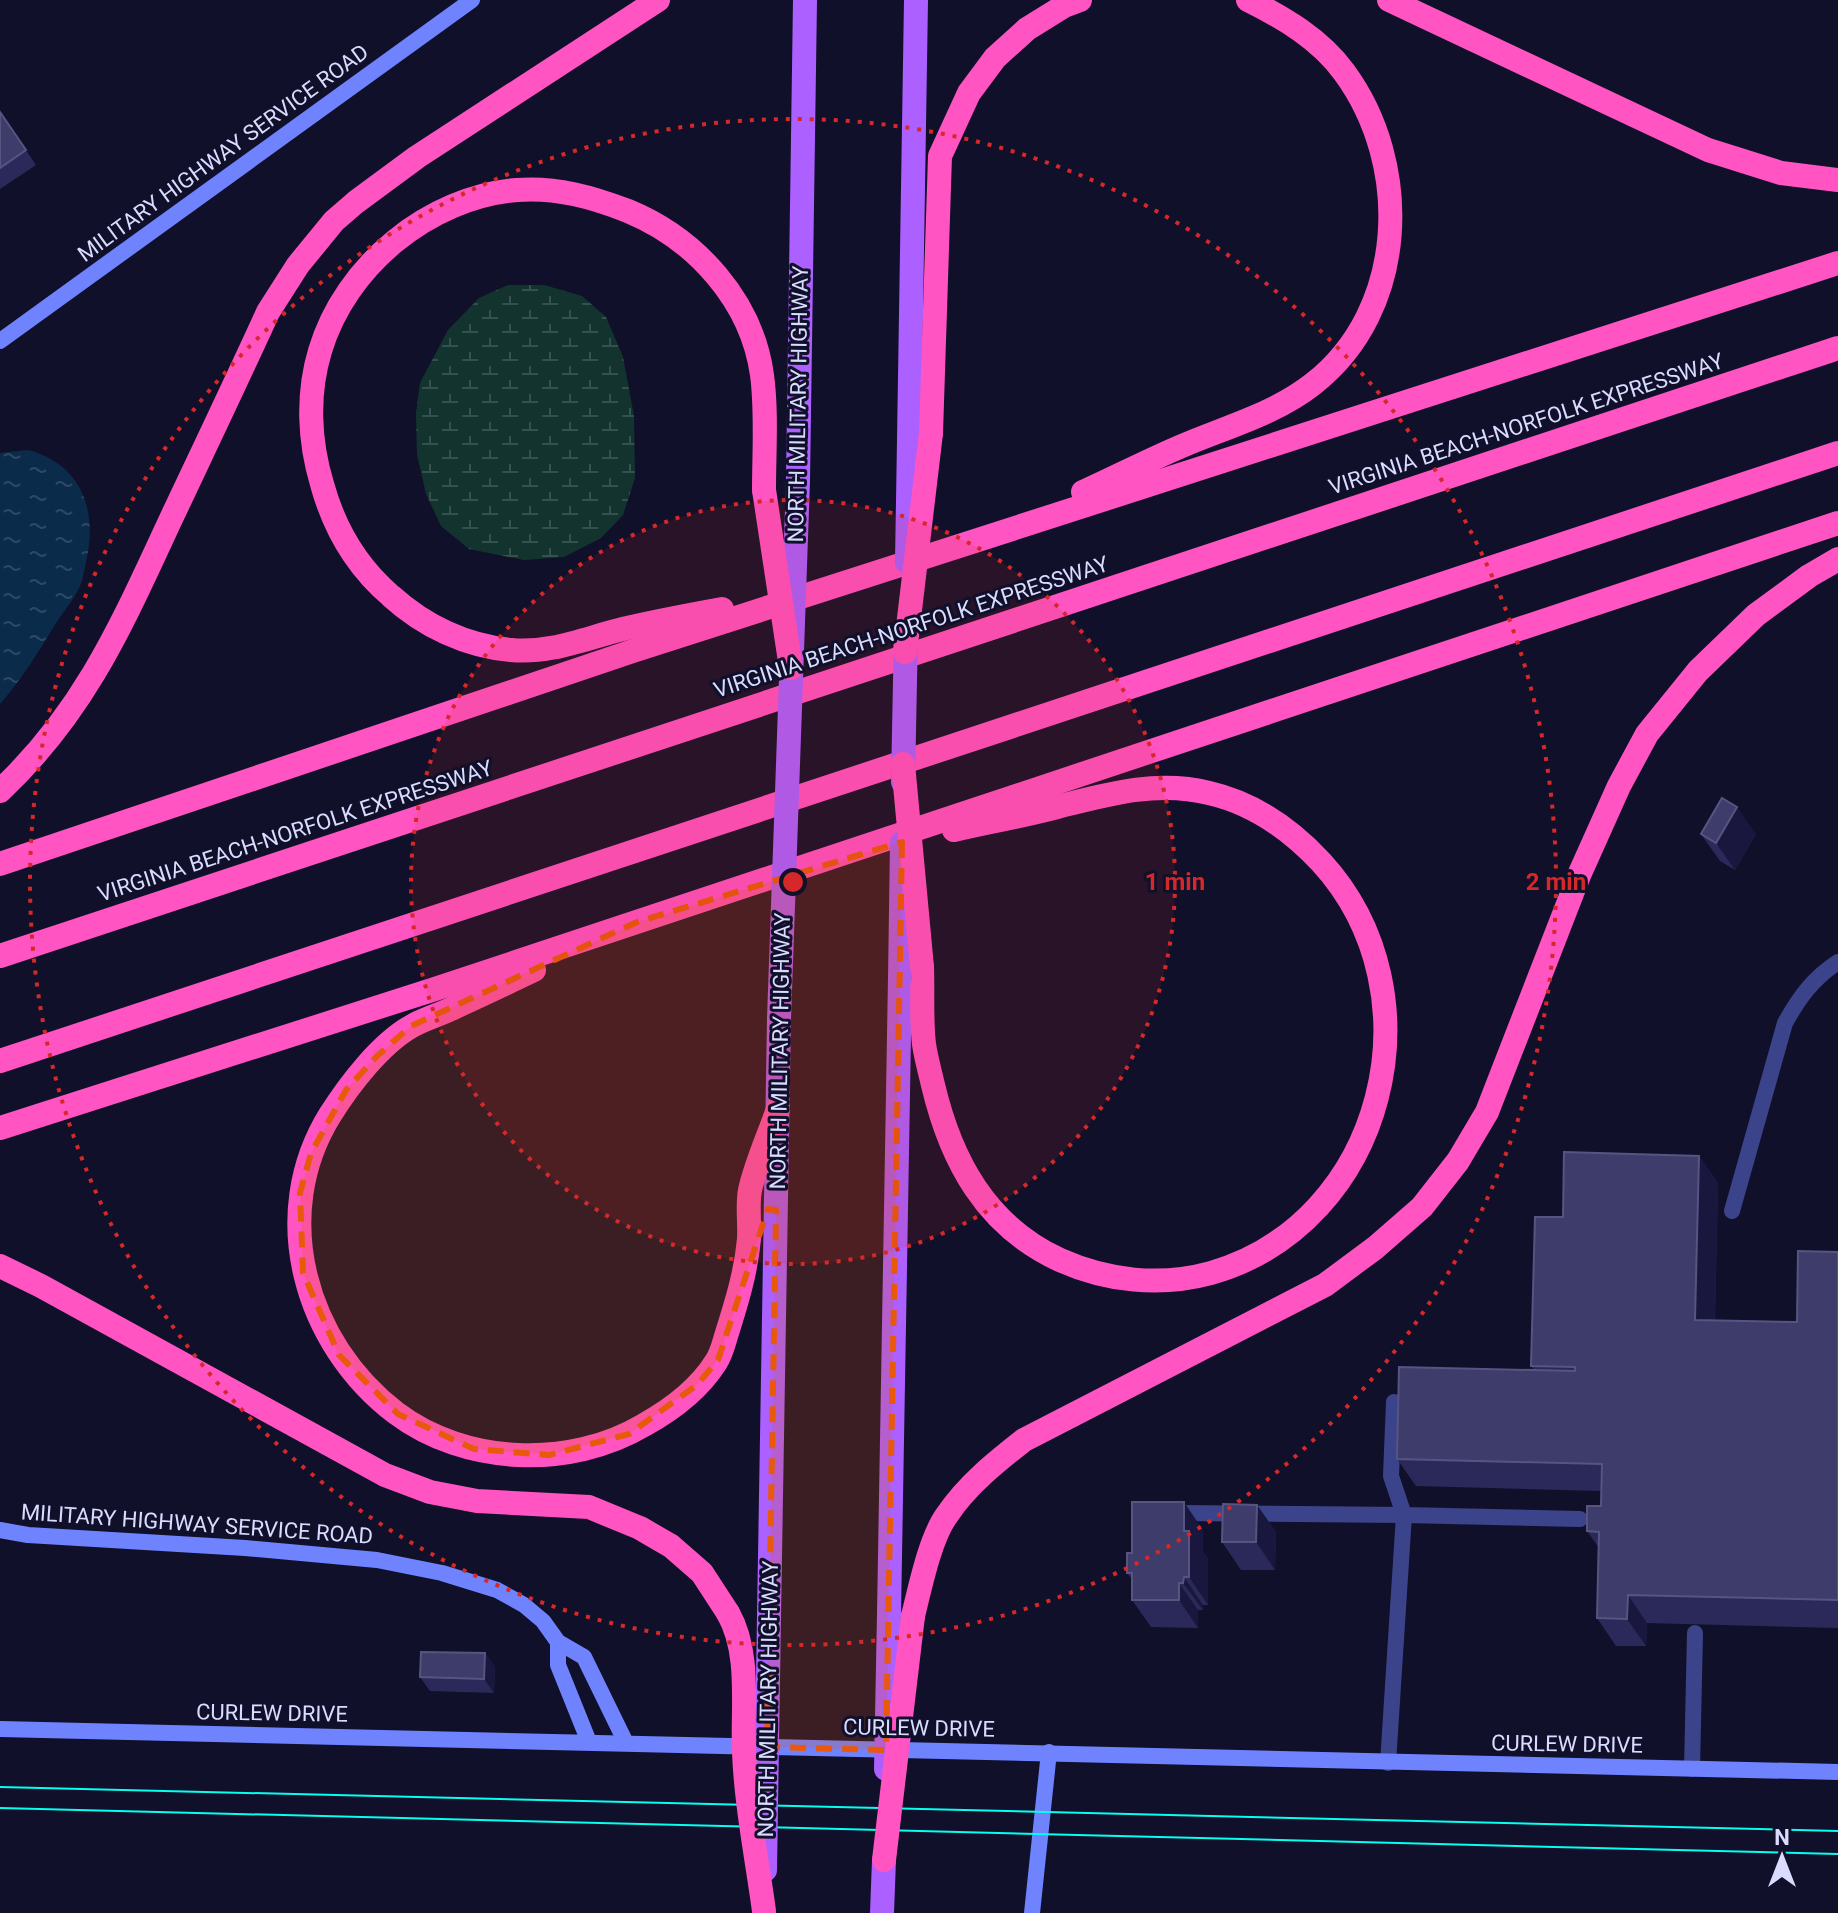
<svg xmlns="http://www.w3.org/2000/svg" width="1838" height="1913" viewBox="0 0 1838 1913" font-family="Roboto,sans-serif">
	<defs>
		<pattern id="wetland-marsh" width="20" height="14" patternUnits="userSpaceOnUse" patternTransform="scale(2)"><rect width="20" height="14" fill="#13342e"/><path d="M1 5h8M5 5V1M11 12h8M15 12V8" fill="none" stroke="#35514d"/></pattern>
		<pattern id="water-ripples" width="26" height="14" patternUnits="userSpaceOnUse" patternTransform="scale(2)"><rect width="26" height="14" fill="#0a2b4a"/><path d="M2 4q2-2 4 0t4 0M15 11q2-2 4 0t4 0" fill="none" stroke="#2d4965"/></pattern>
	</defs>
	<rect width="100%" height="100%" fill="#11102a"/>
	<path fill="url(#wetland-marsh)" d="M508,285H544L582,296L606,317L623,357L634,416L635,478L623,515L601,538L564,557L524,560L469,549L441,526L426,494L417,454L416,413L420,383L448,330L479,298Z"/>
	<path fill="url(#water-ripples)" d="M28,450C82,464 98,511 86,562C84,570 83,579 80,586C74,599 64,611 56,623C39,651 22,679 0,704V453Z"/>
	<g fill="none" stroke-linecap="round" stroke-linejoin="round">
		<g stroke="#3b448a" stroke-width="16">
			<path d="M1394,1402L1391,1476L1404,1515L1580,1519"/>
			<path d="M1177,1513L1404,1515L1388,1763"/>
			<path d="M1692,1769L1695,1633"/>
		</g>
		<path stroke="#3b448a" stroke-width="16" d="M1732,1211L1785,1023C1799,998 1813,978 1838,962"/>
		<g stroke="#7083ff" stroke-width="16">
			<path d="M0,341L472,0"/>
			<path d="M0,1530L28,1535L245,1548L377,1560L442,1573L497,1590L524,1605L543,1621L558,1642L584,1657L626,1743"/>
			<path d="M558,1642V1665L589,1742"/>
			<path d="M0,1729L1838,1772"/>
			<path d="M1032,1913L1049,1752"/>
		</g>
		<g stroke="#ab60ff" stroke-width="24">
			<path d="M909,440L916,0"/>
			<path d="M798,481L805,0"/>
			<path d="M889,1614L900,978"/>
			<path d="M769,1616L779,1019"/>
			<path d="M882,1913L884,1860"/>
		</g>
		<g stroke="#ff54c1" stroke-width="24">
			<path d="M1389,0L1708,150L1781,173L1838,180"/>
			<path d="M931,433L940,156L969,93L995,58L1027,29L1064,6L1080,0"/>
			<path d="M1083,492C1116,477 1149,460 1182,446C1226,427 1275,414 1313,384C1408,310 1412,164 1344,72C1320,39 1284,18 1248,0"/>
			<path d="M722,609C689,615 656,621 623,629C586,638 550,654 511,650C466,646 424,626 391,596C356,566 334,528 322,484C309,441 307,394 320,351C345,266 429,197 517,190C556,187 592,197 628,211C696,239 752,301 762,375C767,412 764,452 764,490"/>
			<path d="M0,791C85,711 122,624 170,521C203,451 236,382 268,312L298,265L334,221L356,202L417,157L658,0"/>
			<path d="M0,864L633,651L1838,263"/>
			<path d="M0,956L1838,348"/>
			<path d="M922,967C923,992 921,1019 924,1044C926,1058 930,1072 933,1085C951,1161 986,1226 1060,1260C1107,1281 1160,1287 1211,1273C1385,1223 1442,994 1321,862C1291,830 1253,803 1209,793C1157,780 1108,794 1057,807C1023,816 989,822 954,830"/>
			<path d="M534,970C507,983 479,996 451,1009C439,1015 424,1019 412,1026C380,1044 349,1085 330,1115C268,1215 305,1344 396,1413C465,1465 570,1469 644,1425C671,1410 699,1389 716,1362C722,1353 724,1342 727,1333C737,1301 746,1272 749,1239C750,1223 747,1205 750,1190C756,1163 769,1135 778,1109"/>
			<path d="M0,1061L1838,453"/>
			<path d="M0,1128L432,990L1838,523"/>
			<path d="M0,1266L41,1286L385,1475L430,1492L477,1501L589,1507L640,1528L671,1546L702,1573L728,1613"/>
			<path d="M913,1616C920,1588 930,1538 947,1515C967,1485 996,1462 1024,1440L1325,1285L1375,1248L1422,1207L1458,1161L1487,1112L1580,873L1619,786L1647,734L1698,671L1756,615L1809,576L1838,559"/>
		</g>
		<g stroke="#05fff0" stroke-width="2">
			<path d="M0,1787L1838,1831"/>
			<path d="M0,1808L1838,1854"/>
		</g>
		<g stroke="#ab60ff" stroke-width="24">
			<path d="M907,562L909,440"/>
			<path d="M903,782L906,631"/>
			<path d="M900,978L902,843"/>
			<path d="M779,1019L798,481"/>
			<path d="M886,1769L889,1614"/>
			<path d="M765,1870L769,1616"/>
		</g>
		<g stroke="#ff54c1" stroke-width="24">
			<path d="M764,490L791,668"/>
			<path d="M905,652L931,433"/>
			<path d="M903,764L922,967"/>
			<path d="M728,1613C751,1653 742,1708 744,1752C746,1805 757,1859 764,1911"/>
			<path d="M884,1860L913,1616"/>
		</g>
	</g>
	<g fill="#2b2959">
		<path d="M0,112L36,165L0,189Z"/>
		<path d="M1701,834H1756L1735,870L1720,861Z"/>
		<path d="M1699,1156L1718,1183L1715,1320L1797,1322L1838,1252V1628L1647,1623L1646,1646H1616L1597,1618L1599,1548L1587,1531L1601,1506V1491L1416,1486L1397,1459L1534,1370L1531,1366L1563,1217Z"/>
		<path d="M1257,1505L1276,1532L1275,1570H1241L1222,1542Z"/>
		<path d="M1203,1530V1552L1208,1559V1605H1203V1610H1198V1628L1151,1627L1132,1600V1579L1127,1573Z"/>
		<path d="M485,1653L495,1667L494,1693L430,1691L420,1677Z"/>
	</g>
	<g fill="#19173e">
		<path d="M1737,807L1756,834L1735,870L1716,843Z"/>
		<path d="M1699,1156L1718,1183L1714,1347L1695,1320Z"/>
		<path d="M1184,1502L1203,1530V1552L1208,1559V1605L1189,1577L1184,1531Z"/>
		<path d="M1257,1505L1276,1532L1275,1570L1256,1542Z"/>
		<path d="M1184,1577L1203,1605V1610L1183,1583Z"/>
		<path d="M1179,1583L1198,1610V1628L1179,1600Z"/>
		<path d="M1628,1595L1647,1623L1646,1646L1627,1619Z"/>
		<path d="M485,1653L495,1667L494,1693L484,1679Z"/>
	</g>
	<g fill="#3e3c6a" stroke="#565582" stroke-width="2">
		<path d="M0,112L26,150L0,168Z"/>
		<path d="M1722,798L1737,807L1716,843L1701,834Z"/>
		<path d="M1564,1152L1699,1156L1695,1320L1797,1322L1798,1251L1838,1252V1600L1628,1595L1627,1619L1597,1618L1599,1532L1587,1531V1506H1601L1602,1464L1397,1459L1399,1367L1575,1371V1367L1531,1366L1535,1217H1563Z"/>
		<path d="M1132,1502H1184V1531H1189V1577H1184L1183,1583H1179V1600H1132V1573H1127V1553H1132Z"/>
		<path d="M1223,1504L1257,1505L1256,1542H1222Z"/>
		<path d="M421,1652L485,1653L484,1679L420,1677Z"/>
	</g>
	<path fill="#e8590c" fill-opacity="0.2" stroke="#e8590c" stroke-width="6" stroke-dasharray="16 10" stroke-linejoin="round" d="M902,842L886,1750L767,1747L776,1210L768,1209L718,1360L697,1385L629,1434L549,1455L474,1449L398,1414L339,1355L303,1273L300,1193L311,1153L346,1090L377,1056L411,1026L637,922Z"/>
	<circle cx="793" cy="882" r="382" fill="#d62828" fill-opacity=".12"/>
	<g fill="none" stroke="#d62828" stroke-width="4" stroke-dasharray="4 8">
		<circle cx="793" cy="882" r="382"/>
		<circle cx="793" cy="882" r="763"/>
	</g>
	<g text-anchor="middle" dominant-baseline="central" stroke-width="6" stroke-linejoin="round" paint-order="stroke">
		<g font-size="22" fill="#d9dbff" stroke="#11102a">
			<text transform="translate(223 153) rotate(-36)">MILITARY HIGHWAY SERVICE ROAD</text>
			<text transform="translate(798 404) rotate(-89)">NORTH MILITARY HIGHWAY</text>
			<text transform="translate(1526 424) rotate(-18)">VIRGINIA BEACH-NORFOLK EXPRESSWAY</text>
			<text transform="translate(911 627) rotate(-18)">VIRGINIA BEACH-NORFOLK EXPRESSWAY</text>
			<text transform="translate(295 831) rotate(-18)">VIRGINIA BEACH-NORFOLK EXPRESSWAY</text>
			<text transform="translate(780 1051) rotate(-89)">NORTH MILITARY HIGHWAY</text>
			<text transform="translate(197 1524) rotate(4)">MILITARY HIGHWAY SERVICE ROAD</text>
			<text transform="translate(768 1699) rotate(-89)">NORTH MILITARY HIGHWAY</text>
			<text transform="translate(272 1713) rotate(1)">CURLEW DRIVE</text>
			<text transform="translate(919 1728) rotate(1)">CURLEW DRIVE</text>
			<text transform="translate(1567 1744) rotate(1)">CURLEW DRIVE</text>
		</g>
	</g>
	<circle cx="793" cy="882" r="12" fill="#d62828" stroke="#11102a" stroke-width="4"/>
	<g font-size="24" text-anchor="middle" font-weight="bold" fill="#d62828" stroke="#11102a" stroke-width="6" stroke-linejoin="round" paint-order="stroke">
		<text x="1175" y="890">1 min</text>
		<text x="1556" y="890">2 min</text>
	</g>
	<g transform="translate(1782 1857)" stroke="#11102a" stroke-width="6" paint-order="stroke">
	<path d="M0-6L14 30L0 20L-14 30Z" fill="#d9dbff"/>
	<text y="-12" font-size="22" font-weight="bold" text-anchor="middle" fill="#d9dbff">N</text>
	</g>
</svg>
